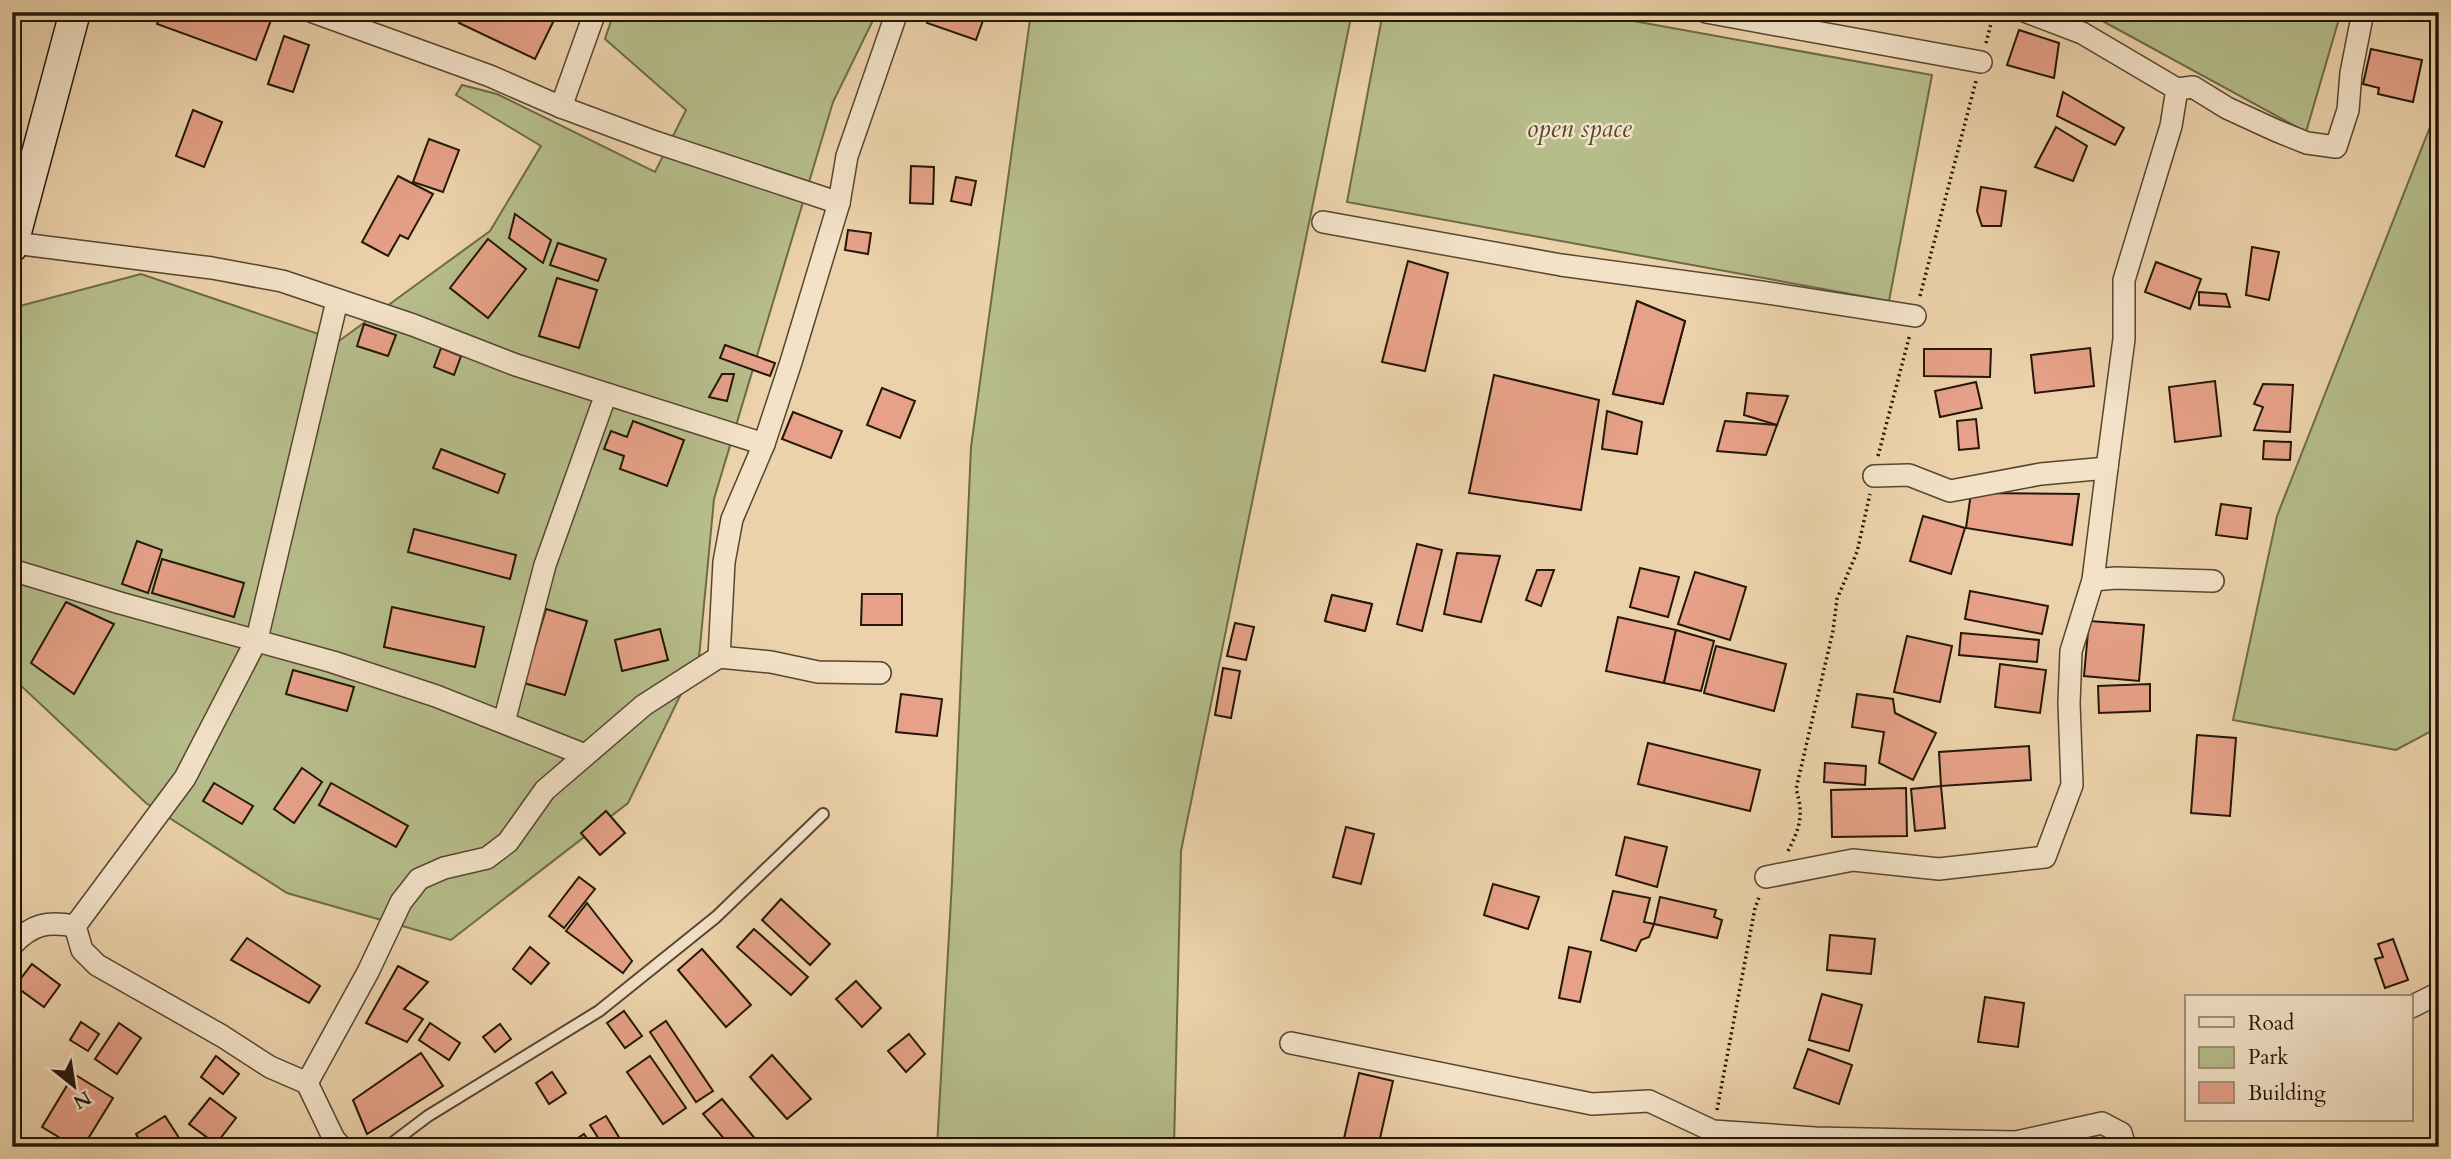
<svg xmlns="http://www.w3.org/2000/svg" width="2451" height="1159" viewBox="0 0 2451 1159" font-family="Cardo,serif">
	<rect width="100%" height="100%" fill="#ecd2ab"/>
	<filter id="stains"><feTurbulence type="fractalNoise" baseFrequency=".00286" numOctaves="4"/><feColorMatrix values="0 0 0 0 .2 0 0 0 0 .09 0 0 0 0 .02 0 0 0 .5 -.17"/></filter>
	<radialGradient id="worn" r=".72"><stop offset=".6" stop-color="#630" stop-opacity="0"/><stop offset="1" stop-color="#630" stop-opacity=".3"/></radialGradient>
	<g fill="#b6bd8b" stroke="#6d6a4a" stroke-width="2">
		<path d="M614,12H877L833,102L714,499L699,657L628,803L451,940L287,893L146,803L17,682L12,660V308L141,274L339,341L490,231L541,146L456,95L462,85L497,94L655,172L686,110L605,39Z"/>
		<path d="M1031,12H1352L1181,851L1174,1147H937L952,881L971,447Z"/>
		<path d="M1383,12H1584L1932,75L1889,301L1347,202Z"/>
		<path d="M2086,12H2341L2306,132Z"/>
		<path d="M2439,104V727L2396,750L2233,720L2277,516Z"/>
	</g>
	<g fill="#e6a188" stroke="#241708" stroke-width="2">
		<path d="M161,12H248L271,20L256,60L157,24Z"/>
		<path d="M464,12H558L535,59L459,23Z"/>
		<path d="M931,12H986L976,40L927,23Z"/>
		<path d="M2019,30L2059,43L2054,78L2007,65Z"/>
		<path d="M284,36L309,45L293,92L268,84Z"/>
		<path d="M2371,49L2422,60L2413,102L2378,94L2379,88L2363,84Z"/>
		<path d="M2063,92L2124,128L2115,145L2057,116Z"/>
		<path d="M193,110L222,122L204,167L176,156Z"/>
		<path d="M2056,127L2087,146L2073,181L2035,167Z"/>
		<path d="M429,139L459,150L443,192L413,182Z"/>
		<path d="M911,166L934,167L933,204L910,203Z"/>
		<path d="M398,176L433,194L408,239L400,235L388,256L362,242Z"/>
		<path d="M956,177L976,181L971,205L951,201Z"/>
		<path d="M1981,187L2006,191L2001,226H1982L1977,211Z"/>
		<path d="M515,214L551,240L543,263L509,238Z"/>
		<path d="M848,230L871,233L868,254L845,250Z"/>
		<path d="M488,239L526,269L488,318L450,288Z"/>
		<path d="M558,243L606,259L598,281L550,265Z"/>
		<path d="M2252,247L2279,252L2269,300L2246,295Z"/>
		<path d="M1408,261L1448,273L1425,371L1382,362Z"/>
		<path d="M2156,262L2201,279L2190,309L2145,292Z"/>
		<path d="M557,278L597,290L579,348L539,336Z"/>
		<path d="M2199,292L2226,294L2230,307L2199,305Z"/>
		<path d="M1637,301L1685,321L1663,404L1613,394Z"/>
		<path d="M1637,301L1685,321L1663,404L1613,394Z"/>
		<path d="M364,324L396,335L388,356L357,346Z"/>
		<path d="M725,345L775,363L770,376L720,358Z"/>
		<path d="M441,348L461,356L454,375L434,367Z"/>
		<path d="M2090,348L2094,386L2035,393L2031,355Z"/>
		<path d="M1924,349H1991L1990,377L1924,376Z"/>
		<path d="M722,374H734L727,401L709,397Z"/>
		<path d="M1494,375L1599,400L1581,510L1469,493Z"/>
		<path d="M2215,381L2221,436L2175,442L2169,387Z"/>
		<path d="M1976,382L1982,408L1940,417L1935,391Z"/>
		<path d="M2263,384L2293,385L2290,432L2254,430L2263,407L2254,404Z"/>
		<path d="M882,388L915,401L900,438L867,425Z"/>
		<path d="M1747,393L1788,396L1777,425L1744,415Z"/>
		<path d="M1607,411L1642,422L1637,454L1602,449Z"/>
		<path d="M793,412L842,431L831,458L782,439Z"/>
		<path d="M1976,419L1979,448L1959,450L1957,421Z"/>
		<path d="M633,421L684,440L667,486L620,469L624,456L604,449L611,431L627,437Z"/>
		<path d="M1725,421L1777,425L1766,455L1717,451Z"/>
		<path d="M2264,441L2291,442L2290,460L2263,459Z"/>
		<path d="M441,449L505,474L498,493L433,468Z"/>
		<path d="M1971,493L2079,494L2072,545L1966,528Z"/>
		<path d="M2221,504L2251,508L2247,539L2216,535Z"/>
		<path d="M1923,516L1965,528L1951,574L1910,561Z"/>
		<path d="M414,529L516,555L510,579L408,552Z"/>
		<path d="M137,541L162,550L148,593L122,584Z"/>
		<path d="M1417,544L1442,550L1422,631L1397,624Z"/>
		<path d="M1457,553L1500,556L1481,622L1444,614Z"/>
		<path d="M162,559L244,583L234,617L152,593Z"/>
		<path d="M1640,568L1679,577L1668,617L1630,607Z"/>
		<path d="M1537,570H1554L1541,606L1526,600Z"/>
		<path d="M1695,572L1746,587L1730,640L1678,624Z"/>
		<path d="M1970,591L2048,606L2042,634L1965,619Z"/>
		<path d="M862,594H902V625H861Z"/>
		<path d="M1332,595L1372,604L1365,631L1325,621Z"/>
		<path d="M1332,595L1372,604L1365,631L1325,621Z"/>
		<path d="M66,602L114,624L74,694L31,663Z"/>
		<path d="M392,607L484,627L475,667L384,647Z"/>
		<path d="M546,609L587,621L565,695L524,683Z"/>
		<path d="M1618,617L1676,630L1664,683L1606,671Z"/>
		<path d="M2089,621L2144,625L2139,681L2084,676Z"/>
		<path d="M1235,623L1254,627L1246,660L1227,656Z"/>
		<path d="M660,629L668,660L622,671L615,640Z"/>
		<path d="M1676,630L1714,641L1701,691L1664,683Z"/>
		<path d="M1961,633L2039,640L2037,662L1959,655Z"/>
		<path d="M1907,636L1952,646L1940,702L1894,692Z"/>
		<path d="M1716,646L1786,664L1774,711L1704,693Z"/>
		<path d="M2000,664L2046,670L2040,713L1995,707Z"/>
		<path d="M1223,668L1240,671L1231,718L1215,715Z"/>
		<path d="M293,670L354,687L347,711L286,694Z"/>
		<path d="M2150,684V711L2099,713L2098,686Z"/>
		<path d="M901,694L942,699L937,736L896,732Z"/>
		<path d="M1857,694L1893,699L1895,713L1936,733L1913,780L1879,763L1884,732L1852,727Z"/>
		<path d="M2197,735L2236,738L2230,816L2191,813Z"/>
		<path d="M1648,743L1760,770L1750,811L1638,784Z"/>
		<path d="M2029,746L2031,780L1941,786L1939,752Z"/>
		<path d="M1825,763L1866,766L1865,785L1824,782Z"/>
		<path d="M302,768L322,782L294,823L274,809Z"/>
		<path d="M214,783L253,806L242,824L203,801Z"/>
		<path d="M331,783L408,826L396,847L319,805Z"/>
		<path d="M1941,786L1945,828L1915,831L1911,789Z"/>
		<path d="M1906,788L1907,836L1832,837L1831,790Z"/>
		<path d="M606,811L625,833L600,855L581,833Z"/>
		<path d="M1346,827L1374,834L1361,884L1333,877Z"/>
		<path d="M1625,837L1667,847L1657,887L1616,875Z"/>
		<path d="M579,877L595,889L564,928L549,916Z"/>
		<path d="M1493,884L1539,897L1528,929L1484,915Z"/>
		<path d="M1613,891L1650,898L1644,922L1654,924L1649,937L1641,940L1636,951L1601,940Z"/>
		<path d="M1660,897L1716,910L1714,917L1722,920L1717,938L1654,924Z"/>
		<path d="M781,899L830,944L810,965L762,920Z"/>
		<path d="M587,903L632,961L623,973L566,931Z"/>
		<path d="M754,929L808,977L791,995L737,947Z"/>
		<path d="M1830,935L1875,939L1871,974L1827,970Z"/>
		<path d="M247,938L320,986L309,1003L231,960Z"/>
		<path d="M2393,939L2408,980L2385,988L2375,959L2383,957L2378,944Z"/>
		<path d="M530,947L549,963L531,984L513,969Z"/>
		<path d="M1569,947L1591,952L1580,1002L1559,998Z"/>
		<path d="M702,949L751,1005L726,1027L678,970Z"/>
		<path d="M32,964L60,985L44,1007L15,986Z"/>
		<path d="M398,966L428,982L404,1009L423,1019L407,1042L366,1023Z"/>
		<path d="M856,981L881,1008L862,1027L836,999Z"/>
		<path d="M1822,994L1862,1005L1849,1051L1809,1040Z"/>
		<path d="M1985,997L2024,1003L2018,1047L1978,1042Z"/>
		<path d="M624,1011L642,1036L625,1048L607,1023Z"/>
		<path d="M666,1021L713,1091L696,1102L650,1032Z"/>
		<path d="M81,1022L99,1034L88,1051L70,1040Z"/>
		<path d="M119,1023L141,1038L117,1074L95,1059Z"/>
		<path d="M430,1023L460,1043L449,1060L419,1040Z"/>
		<path d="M500,1024L511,1039L495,1052L483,1037Z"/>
		<path d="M909,1034L925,1054L906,1072L888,1051Z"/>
		<path d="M1808,1049L1852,1065L1839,1104L1794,1088Z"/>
		<path d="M421,1053L443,1086L367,1134L353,1100Z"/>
		<path d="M772,1055L811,1099L787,1119L750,1077Z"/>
		<path d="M216,1056L239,1074L223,1094L201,1077Z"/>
		<path d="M650,1056L686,1108L663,1124L627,1072Z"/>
		<path d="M552,1072L566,1093L549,1104L536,1083Z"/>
		<path d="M1359,1073L1393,1081L1378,1147H1342Z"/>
		<path d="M74,1074L113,1098L83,1147H75L42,1127Z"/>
		<path d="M210,1098L236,1118L216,1144L189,1124Z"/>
		<path d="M722,1099L757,1141L750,1147H731L703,1114Z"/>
		<path d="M165,1116L185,1147H144L136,1134Z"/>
		<path d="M606,1116L625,1147H604L590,1125Z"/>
		<path d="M584,1134L593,1147L566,1146Z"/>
		<path d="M2439,1139V1147H2403Z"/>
	</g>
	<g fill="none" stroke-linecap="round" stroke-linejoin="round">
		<defs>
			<path id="lane" d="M387,1147L428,1116L599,1011L716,917L823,814"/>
			<g id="street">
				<path d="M313,12L490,76L561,107L655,142L839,203"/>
				<path d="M1706,12L1981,62"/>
				<path d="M2027,12L2082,33L2177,89L2171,126L2124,280V339L2107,468"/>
				<path d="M2177,89L2193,87L2227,108L2277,131L2307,143L2336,147L2348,110L2351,73L2363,12"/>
				<path d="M561,107L595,12"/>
				<path d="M1323,222L1561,265L1761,292L1915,316"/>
				<path d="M14,243L212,268L282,281L413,325L516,365L764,444"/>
				<path d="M337,301L257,639L185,778L75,926L82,950L97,965L222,1036L270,1067L307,1083L334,1139L341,1147"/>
				<path d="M12,570L120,603L333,662L436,696L585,755"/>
				<path d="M2093,580L2116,578L2213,581"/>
				<path d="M719,657L724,562L732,519L764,444L791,362L839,203L847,156L897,12"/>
				<path d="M504,722L545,565L606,394"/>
				<path d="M1766,877L1853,860L1939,869L2045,857L2072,785L2069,703L2071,651L2093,580L2107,468L2041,474L1950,491L1909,475L1874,476"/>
				<path d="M12,945C32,924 47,921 75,926"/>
				<path d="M2411,1007L2439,993"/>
				<path d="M1291,1043L1592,1104L1649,1101L1713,1131L1815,1138L2016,1142L2102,1123L2121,1133L2125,1147"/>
				<path d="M307,1083L368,972L401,902L419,879L444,868L487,858L508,842L545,790L644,705L719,657L771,662L818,672L880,673"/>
			</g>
			<path id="secondary" d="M12,247L75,12"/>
		</defs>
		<use href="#lane" stroke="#564631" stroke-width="14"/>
		<use href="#street" stroke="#564631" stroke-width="24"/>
		<use href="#secondary" stroke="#241708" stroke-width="33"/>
		<g stroke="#241708" stroke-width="3.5" stroke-dasharray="2 3.5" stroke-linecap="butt">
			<path d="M1986,43L1994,12"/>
			<path d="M1920,296L1976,81"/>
			<path d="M1878,456L1910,334"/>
			<path d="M1788,851C1800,828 1804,814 1796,789L1833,631L1837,599L1857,552L1870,494"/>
			<path d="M1717,1110L1755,908L1760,895"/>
		</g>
		<use href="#lane" stroke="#f3e2c8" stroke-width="10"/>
		<use href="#street" stroke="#f3e2c8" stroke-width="21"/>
		<use href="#secondary" stroke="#f3e2c8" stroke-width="30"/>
	</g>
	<g text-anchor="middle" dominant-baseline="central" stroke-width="5" stroke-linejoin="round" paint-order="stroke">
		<g font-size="26" font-style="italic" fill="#50492f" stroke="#f3e2c8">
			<text x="1579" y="128">open space</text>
		</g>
	</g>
	<rect width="2451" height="1159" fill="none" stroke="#ecd2ab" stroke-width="42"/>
	<rect x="14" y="14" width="2423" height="1131" fill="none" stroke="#241708" stroke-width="3.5"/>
	<rect x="21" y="21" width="2409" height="1117" fill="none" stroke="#241708" stroke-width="2"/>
	<rect x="2185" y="995" width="228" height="126" fill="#f3e2c8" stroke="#a0917b" stroke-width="2"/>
	<rect x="2199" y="1017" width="35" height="10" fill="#f3e2c8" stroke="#a0917b" stroke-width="2"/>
	<text x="2248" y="1030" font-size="21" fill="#241708">Road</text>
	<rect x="2199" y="1047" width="35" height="21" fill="#b6bd8b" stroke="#a0917b" stroke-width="2"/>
	<text x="2248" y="1064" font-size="21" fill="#241708">Park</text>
	<rect x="2199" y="1082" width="35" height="21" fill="#e6a188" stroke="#a0917b" stroke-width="2"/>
	<text x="2248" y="1100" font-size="21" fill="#241708">Building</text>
	<g transform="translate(74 1086) rotate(150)" stroke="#f3e2c8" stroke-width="5" paint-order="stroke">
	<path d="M0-5L12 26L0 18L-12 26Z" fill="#241708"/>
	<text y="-10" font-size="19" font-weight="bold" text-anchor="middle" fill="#241708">N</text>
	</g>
	<rect width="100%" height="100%" filter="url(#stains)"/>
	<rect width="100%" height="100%" fill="url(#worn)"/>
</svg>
